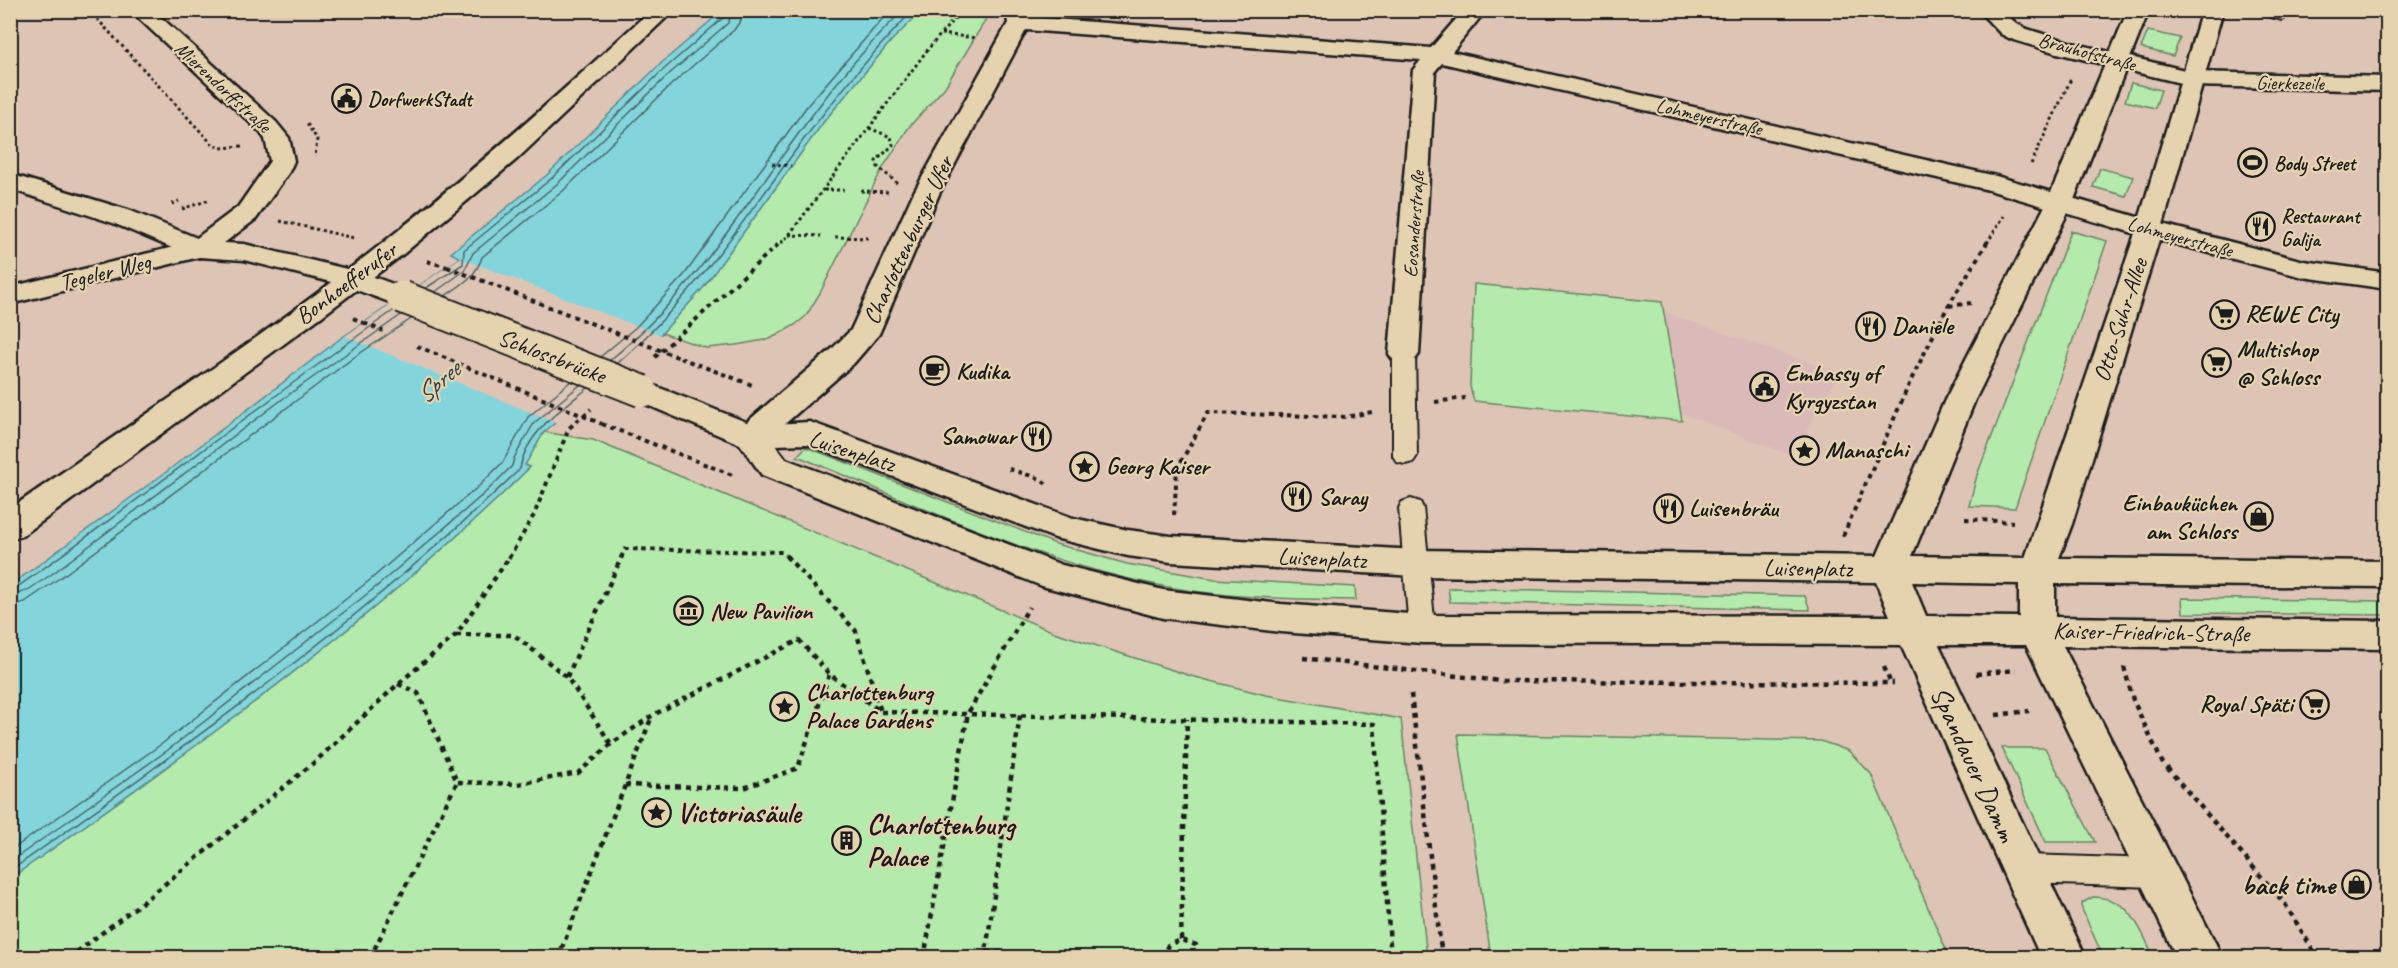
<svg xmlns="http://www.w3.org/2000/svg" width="2398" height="968" viewBox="0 0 2398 968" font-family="Caveat,sans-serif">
	<rect width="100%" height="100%" fill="#dec4b5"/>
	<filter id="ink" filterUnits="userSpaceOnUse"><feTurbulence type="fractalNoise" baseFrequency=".0167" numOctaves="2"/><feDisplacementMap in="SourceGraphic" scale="12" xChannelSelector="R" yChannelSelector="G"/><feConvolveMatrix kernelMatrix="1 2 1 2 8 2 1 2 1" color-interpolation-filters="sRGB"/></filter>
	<g filter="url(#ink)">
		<path fill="#dabab9" d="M1664,312L1839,373L1793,456L1681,413Z"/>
		<g fill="#b4eaab" stroke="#688364" stroke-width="1.5">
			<path d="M921,11H991L945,87L909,127L882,169L820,293L806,316L795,325L770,339L736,345L706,348L662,333L703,288L825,120L892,40Z"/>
			<path d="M2148,31L2180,38L2173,56L2141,48Z"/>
			<path d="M2131,83L2161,90L2155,108L2125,101Z"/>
			<path d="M2100,168L2133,177L2126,196L2093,187Z"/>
			<path d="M2071,231L2107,241L2015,508L1969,506L1977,475Z"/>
			<path d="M1474,284L1662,302L1682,421L1474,401L1470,386Z"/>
			<path d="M544,432L593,440L1054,632L1191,676L1266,695L1401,719L1427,957L11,958V878C190,751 373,623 530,467L525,465Z"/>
			<path d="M806,447L1056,544L1127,564L1215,579L1355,587L1356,600C1287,599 1216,598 1148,583C1026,558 912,502 797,456Z"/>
			<path d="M1448,588L1805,596L1810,610L1450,602Z"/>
			<path d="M2182,598L2387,601V615L2183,613Z"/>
			<path d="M1458,734L1821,741L1849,751L1871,774L1949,957H1491Z"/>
			<path d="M2002,748H2045L2095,842H2046Z"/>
			<path d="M2093,897C2132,898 2139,928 2154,957H2103L2082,909V903Z"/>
		</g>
		<path fill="#84d5db" stroke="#5a8b8f" stroke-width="1.5" d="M722,11H922L892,40L825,120L703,288L652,344L544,432L525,465L530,467C373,623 190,751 11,878V585L162,475L341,338L460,258L451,253L548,174L658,66Z"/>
		<path fill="#dec4b5" d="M460,258L663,336L559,424L345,336Z"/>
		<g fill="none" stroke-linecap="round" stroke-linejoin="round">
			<g stroke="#466668" stroke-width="1.5">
				<path d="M426,288L463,264L464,250L552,178L662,71L723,18L726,10"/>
				<path d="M435,292L464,271L473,253L557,184L667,76L728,23L733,10"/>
				<path d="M445,296C461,285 476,277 482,257L563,191L673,83L734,30L741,20L742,10"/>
				<path d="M600,357L636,327L685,274L807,106L890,10"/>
				<path d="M610,360C695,291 748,200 813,114C840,77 871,42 903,10"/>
				<path d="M618,363C691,299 744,220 801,143C836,96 873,52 913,10"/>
				<path d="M10,589L16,588C143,498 265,400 393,311"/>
				<path d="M10,597L28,590L52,574L284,398L401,315"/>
				<path d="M10,606L25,602L64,575L353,358L411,319"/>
				<path d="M10,851L163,743L370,580L480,485L503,462L528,417L571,381"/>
				<path d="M10,862L168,750L376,587L486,492L512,466L514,458L534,423L580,385"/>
				<path d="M10,871C186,747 364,619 520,469C525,433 562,409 588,388"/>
			</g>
			<defs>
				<g id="lane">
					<path d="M2255,10H2282L2290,15L2282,20L2257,13Z"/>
					<path d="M1404,347L1412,349L1415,354L1417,456L1413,462L1405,464L1397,462L1393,456V354L1396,349Z"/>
					<path d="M1411,499L1420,502L1423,508L1435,629L1431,636L1422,639L1413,636L1409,629L1399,508L1402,502Z"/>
					<path d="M2023,855L2157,859L2168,863L2173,873L2168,883L2157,887L2023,883L2012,879L2007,869L2012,859Z"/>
				</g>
				<g id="street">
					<path d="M651,10H670L671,13L517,159L402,255L322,316L22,536L10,539V509C135,421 264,337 384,242C477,168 563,91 651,10Z"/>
					<path d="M1006,10H1027L1028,17L1431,48L1464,10H1486L1452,52L1996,176L2158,223L2304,261L2388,273V289L2303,277L2140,235L1989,190L1442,63L1435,71L1419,354L1414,361L1404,363L1394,361L1389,354L1413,70L1421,60L1026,30L939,194L879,334L854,363L762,444L751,447L740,444L735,436L740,428L832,349L851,330L913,194L1008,23Z"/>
					<path d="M1978,10H2001L2017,24L2027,29L2072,43L2193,72L2388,77V91L2193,86L2057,53L2011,39L2001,34Z"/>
					<path d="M10,174L131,211L209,243L212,249L209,255L199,257L189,255L113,223L10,189Z"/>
				</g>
				<g id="secondary">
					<path d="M130,10H153L276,122L289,138L294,161L289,172L256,219L224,243L244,244L363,273L412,291L416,297L412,303L402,305L392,303L343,285L244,260L199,257L10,304V287L190,243L238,207L270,161L265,139L260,132Z"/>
					<path d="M2128,10H2149L2073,202L1975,400L1912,556L2025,558L2132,243L2202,10H2223L2158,243L2072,524L2059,558L2388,561V587L2055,584V617L2388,621V649L2063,646L2223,958H2177L2026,645H1939L2086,958H2041L1901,645L1422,643L1281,632L1163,618L1042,586L762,475L740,444L631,398L627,391L631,384L642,381L754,425L810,422L821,426L1073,518L1128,530L1171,536L1416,550L1877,556L1945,400L2047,202ZM807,444L1055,538L1128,556L1171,562L1416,576L1876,582L1890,616L1422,615L1281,604L1163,590L1062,565L786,459L775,445ZM1912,582L2019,584V617L1926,616Z"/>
				</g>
			</defs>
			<use href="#lane" stroke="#1c1c1c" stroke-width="4"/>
			<use href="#street" stroke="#1c1c1c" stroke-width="5"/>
			<use href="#secondary" stroke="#1c1c1c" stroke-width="5"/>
			<g stroke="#1c1c1c" stroke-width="3" stroke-dasharray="3 3" stroke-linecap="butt">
				<path d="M89,10L213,145L221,148L242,146"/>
				<path d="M941,34L976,38"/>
				<path d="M307,124L317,139L315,157"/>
				<path d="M869,128L891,137L893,145L876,161L878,167L897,183"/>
				<path d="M772,164L791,166"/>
				<path d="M2031,164L2071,79"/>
				<path d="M824,190H844"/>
				<path d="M861,191L891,192"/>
				<path d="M172,204L179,201"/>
				<path d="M182,209L209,200"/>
				<path d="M280,221L354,238"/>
				<path d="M789,235L821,236"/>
				<path d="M835,237L870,238"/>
				<path d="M781,243L789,235L928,49L962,10"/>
				<path d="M1987,243L2004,216"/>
			</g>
			<g stroke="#1c1c1c" stroke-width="4" stroke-dasharray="4.5 4.5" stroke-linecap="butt">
				<path d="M427,261L447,267"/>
				<path d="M1949,306L1971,303"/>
				<path d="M353,318L364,323"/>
				<path d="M655,357L782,241"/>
				<path d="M680,358L755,386"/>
				<path d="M1435,402L1465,398"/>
				<path d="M602,424L735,476"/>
				<path d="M1009,469L1041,479L1046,484"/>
				<path d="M1174,515L1177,469L1208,413L1346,417L1372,412"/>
				<path d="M1965,519L2013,522"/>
				<path d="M1843,536L1910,382L1948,306L1988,241"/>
				<path d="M509,558L534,515L569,428L591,409"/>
				<path d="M621,558L625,549L782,552L788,558"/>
			</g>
			<g stroke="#1c1c1c" stroke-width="4.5" stroke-dasharray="5 5" stroke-linecap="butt">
				<path d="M786,556L856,631L881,712"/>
				<path d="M456,635H514L567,677L611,744"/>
				<path d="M1303,658L1500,681L1894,683"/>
				<path d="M1884,667L1891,684"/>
				<path d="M2124,667L2133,700L2162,762L2285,904L2318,958"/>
				<path d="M1976,674L2016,670"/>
				<path d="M567,677L622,556"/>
				<path d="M398,684L418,693L457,782L518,784L578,773L611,744L653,715L799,640L829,674L881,712L1374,724L1391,958"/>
				<path d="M1411,694L1442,958"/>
				<path d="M1996,715L2029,711"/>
				<path d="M625,785L744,788L798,768L829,675"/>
				<path d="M1181,940L1187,719"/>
				<path d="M986,952L1140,958"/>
				<path d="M69,958L149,897L317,760L398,684L456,635L510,556"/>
				<path d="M370,958L457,782"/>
				<path d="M558,958L652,716"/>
				<path d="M924,958L968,713L1029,607"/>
				<path d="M985,958L1020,715"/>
				<path d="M1162,958L1168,945L1181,940L1196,945L1200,958"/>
			</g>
			<use href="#lane" fill="#e5d3b0" fill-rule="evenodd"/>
			<use href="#street" fill="#e5d3b0" fill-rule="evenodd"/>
			<use href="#secondary" fill="#e5d3b0" fill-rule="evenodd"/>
			<defs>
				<path id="secondary-bridge" d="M402,297L642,391"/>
			</defs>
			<use href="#secondary-bridge" stroke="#1c1c1c" stroke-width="35" stroke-linecap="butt"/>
			<g stroke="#1c1c1c" stroke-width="4" stroke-dasharray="4.5 4.5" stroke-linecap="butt">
				<path d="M447,267L680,358"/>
				<path d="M364,323L383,331"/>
				<path d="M417,346L602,424"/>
			</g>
			<use href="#secondary-bridge" stroke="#e5d3b0" stroke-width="31"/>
		</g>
	</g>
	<defs>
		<symbol id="civic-ring" viewBox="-11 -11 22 22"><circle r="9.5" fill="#e5d3b0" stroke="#1c1c1c" stroke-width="1.5"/><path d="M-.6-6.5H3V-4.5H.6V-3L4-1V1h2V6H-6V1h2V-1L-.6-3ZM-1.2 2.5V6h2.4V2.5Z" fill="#1c1c1c"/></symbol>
		<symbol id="stadium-ring" viewBox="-11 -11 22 22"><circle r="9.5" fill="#e5d3b0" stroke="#1c1c1c" stroke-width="1.5"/><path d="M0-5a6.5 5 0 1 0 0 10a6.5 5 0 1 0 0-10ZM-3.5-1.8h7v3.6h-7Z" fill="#1c1c1c"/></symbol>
		<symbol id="restaurant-ring" viewBox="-11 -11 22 22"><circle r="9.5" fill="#e5d3b0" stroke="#1c1c1c" stroke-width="1.5"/><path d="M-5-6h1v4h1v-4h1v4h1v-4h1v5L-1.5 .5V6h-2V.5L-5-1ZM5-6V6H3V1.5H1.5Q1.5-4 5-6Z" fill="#1c1c1c"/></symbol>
		<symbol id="supermarket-ring" viewBox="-11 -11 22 22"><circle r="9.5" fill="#e5d3b0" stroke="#1c1c1c" stroke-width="1.5"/><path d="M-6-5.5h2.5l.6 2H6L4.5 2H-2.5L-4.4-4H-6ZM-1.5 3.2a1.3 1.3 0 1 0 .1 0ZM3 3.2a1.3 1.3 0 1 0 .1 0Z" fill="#1c1c1c"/></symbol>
		<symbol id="cafe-ring" viewBox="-11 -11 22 22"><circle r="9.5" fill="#e5d3b0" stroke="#1c1c1c" stroke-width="1.5"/><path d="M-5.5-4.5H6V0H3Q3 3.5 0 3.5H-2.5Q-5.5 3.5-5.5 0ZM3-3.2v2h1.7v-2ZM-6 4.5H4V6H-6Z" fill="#1c1c1c"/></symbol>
		<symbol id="sight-ring" viewBox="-11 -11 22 22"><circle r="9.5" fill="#e5d3b0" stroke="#1c1c1c" stroke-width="1.5"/><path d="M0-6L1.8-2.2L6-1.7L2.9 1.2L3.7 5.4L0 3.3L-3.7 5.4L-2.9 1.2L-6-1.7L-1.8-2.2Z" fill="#1c1c1c"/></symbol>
		<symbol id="shop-ring" viewBox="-11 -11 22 22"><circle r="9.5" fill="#e5d3b0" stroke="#1c1c1c" stroke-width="1.5"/><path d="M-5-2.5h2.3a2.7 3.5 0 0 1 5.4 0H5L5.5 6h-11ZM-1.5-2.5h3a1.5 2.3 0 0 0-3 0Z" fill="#1c1c1c"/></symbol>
		<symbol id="museum-ring" viewBox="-11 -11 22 22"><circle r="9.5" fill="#e5d3b0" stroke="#1c1c1c" stroke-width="1.5"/><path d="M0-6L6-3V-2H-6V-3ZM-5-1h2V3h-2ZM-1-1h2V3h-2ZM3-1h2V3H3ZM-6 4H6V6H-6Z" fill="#1c1c1c"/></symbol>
		<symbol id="building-ring" viewBox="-11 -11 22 22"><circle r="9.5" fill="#e5d3b0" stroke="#1c1c1c" stroke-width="1.5"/><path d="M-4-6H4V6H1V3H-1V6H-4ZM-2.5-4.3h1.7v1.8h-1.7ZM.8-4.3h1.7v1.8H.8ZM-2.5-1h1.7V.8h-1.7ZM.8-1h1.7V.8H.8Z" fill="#1c1c1c"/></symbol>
	</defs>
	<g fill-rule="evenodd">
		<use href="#civic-ring" x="330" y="82" width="33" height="33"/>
		<use href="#stadium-ring" x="2236" y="146" width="33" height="33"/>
		<use href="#restaurant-ring" x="2244" y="210" width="33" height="33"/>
		<use href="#supermarket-ring" x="2208" y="298" width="33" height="33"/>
		<use href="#restaurant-ring" x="1854" y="310" width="33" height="33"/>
		<use href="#supermarket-ring" x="2200" y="346" width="33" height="33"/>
		<use href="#cafe-ring" x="918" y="354" width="33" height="33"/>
		<use href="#civic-ring" x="1748" y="370" width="33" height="33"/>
		<use href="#restaurant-ring" x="1020" y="420" width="33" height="33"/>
		<use href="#sight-ring" x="1788" y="434" width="33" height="33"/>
		<use href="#sight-ring" x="1068" y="450" width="33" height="33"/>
		<use href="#restaurant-ring" x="1280" y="480" width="33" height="33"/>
		<use href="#restaurant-ring" x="1652" y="492" width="33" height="33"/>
		<use href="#shop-ring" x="2242" y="500" width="33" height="33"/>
		<use href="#museum-ring" x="672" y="594" width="33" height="33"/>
		<use href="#supermarket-ring" x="2298" y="688" width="33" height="33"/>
		<use href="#sight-ring" x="768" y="690" width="33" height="33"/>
		<use href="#sight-ring" x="640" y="796" width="33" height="33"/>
		<use href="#building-ring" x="830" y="824" width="33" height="33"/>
		<use href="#shop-ring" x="2340" y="868" width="33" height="33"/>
	</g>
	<g text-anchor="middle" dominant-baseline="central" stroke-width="4.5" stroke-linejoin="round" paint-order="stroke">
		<g font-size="20" fill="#1c1c1c" stroke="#e5d3b0">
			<text transform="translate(2087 52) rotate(15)">Brauhofstraße</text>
			<text transform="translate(2290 83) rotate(1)">Gierkezeile</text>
			<text transform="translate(223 87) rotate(43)">Mierendorffstraße</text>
			<text transform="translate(1709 117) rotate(13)">Lohmeyerstraße</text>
			<text transform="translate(1414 224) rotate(-86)">Eosanderstraße</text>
			<text transform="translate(2180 237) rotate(15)">Lohmeyerstraße</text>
		</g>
		<g font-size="20" font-weight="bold" fill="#1c1c1c" stroke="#e5d3b0" text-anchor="start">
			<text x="368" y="99">DorfwerkStadt</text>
			<text x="2274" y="163">Body Street</text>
			<text x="2281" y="216">Restaurant<tspan x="2281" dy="23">Galija</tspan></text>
		</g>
		<g font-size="24" fill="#1c1c1c" stroke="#e5d3b0">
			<text transform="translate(908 240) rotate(-65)">Charlottenburger Ufer</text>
			<text transform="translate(105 272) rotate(-14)">Tegeler Weg</text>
			<text transform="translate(346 283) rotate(-37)">Bonhoefferufer</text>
			<text transform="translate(2120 320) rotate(-72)">Otto-Suhr-Allee</text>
			<text transform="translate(552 356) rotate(21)">Schlossbrücke</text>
			<text transform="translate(852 451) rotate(18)">Luisenplatz</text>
			<text transform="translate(1322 558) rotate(3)">Luisenplatz</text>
			<text transform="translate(1808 568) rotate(1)">Luisenplatz</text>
			<text transform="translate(2151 632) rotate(1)">Kaiser-Friedrich-Straße</text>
		</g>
		<g font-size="24" font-weight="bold" fill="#1c1c1c" stroke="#e5d3b0" text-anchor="start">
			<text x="2245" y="314">REWE City</text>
			<text x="1892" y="326">Daniele</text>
			<text x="2237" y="349">Multishop<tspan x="2237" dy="28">@ Schloss</tspan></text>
			<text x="956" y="371">Kudika</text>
			<text x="1785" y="373">Embassy of<tspan x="1785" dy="28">Kyrgyzstan</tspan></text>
			<text x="1016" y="436" text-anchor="end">Samowar</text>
			<text x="1825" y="450">Manaschi</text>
			<text x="1106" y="466">Georg Kaiser</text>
			<text x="1318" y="497">Saray</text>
			<text x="2237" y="503" text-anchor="end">Einbauküchen<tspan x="2237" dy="28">am Schloss</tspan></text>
			<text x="1689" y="508">Luisenbräu</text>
			<text x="710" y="611">New Pavilion</text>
			<text x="806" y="692">Charlottenburg<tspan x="806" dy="28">Palace Gardens</tspan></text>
			<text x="2293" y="704" text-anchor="end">Royal Späti</text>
		</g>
		<g font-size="26" font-style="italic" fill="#314142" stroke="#e5d3b0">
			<text transform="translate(438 382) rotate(-41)">Spree</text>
		</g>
		<g font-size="28" fill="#1c1c1c" stroke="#e5d3b0">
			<text transform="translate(1974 764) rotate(65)">Spandauer Damm</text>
		</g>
		<g font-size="28" font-weight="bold" fill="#1c1c1c" stroke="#e5d3b0" text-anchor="start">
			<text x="677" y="812">Victoriasäule</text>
			<text x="867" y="824">Charlottenburg<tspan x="867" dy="32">Palace</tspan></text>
			<text x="2335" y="884" text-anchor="end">back time</text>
		</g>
	</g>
	<rect width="2398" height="968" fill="none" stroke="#e5d3b0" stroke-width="36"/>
	<rect x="18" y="18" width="2362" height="932" fill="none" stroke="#1c1c1c" stroke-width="2" filter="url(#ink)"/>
</svg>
